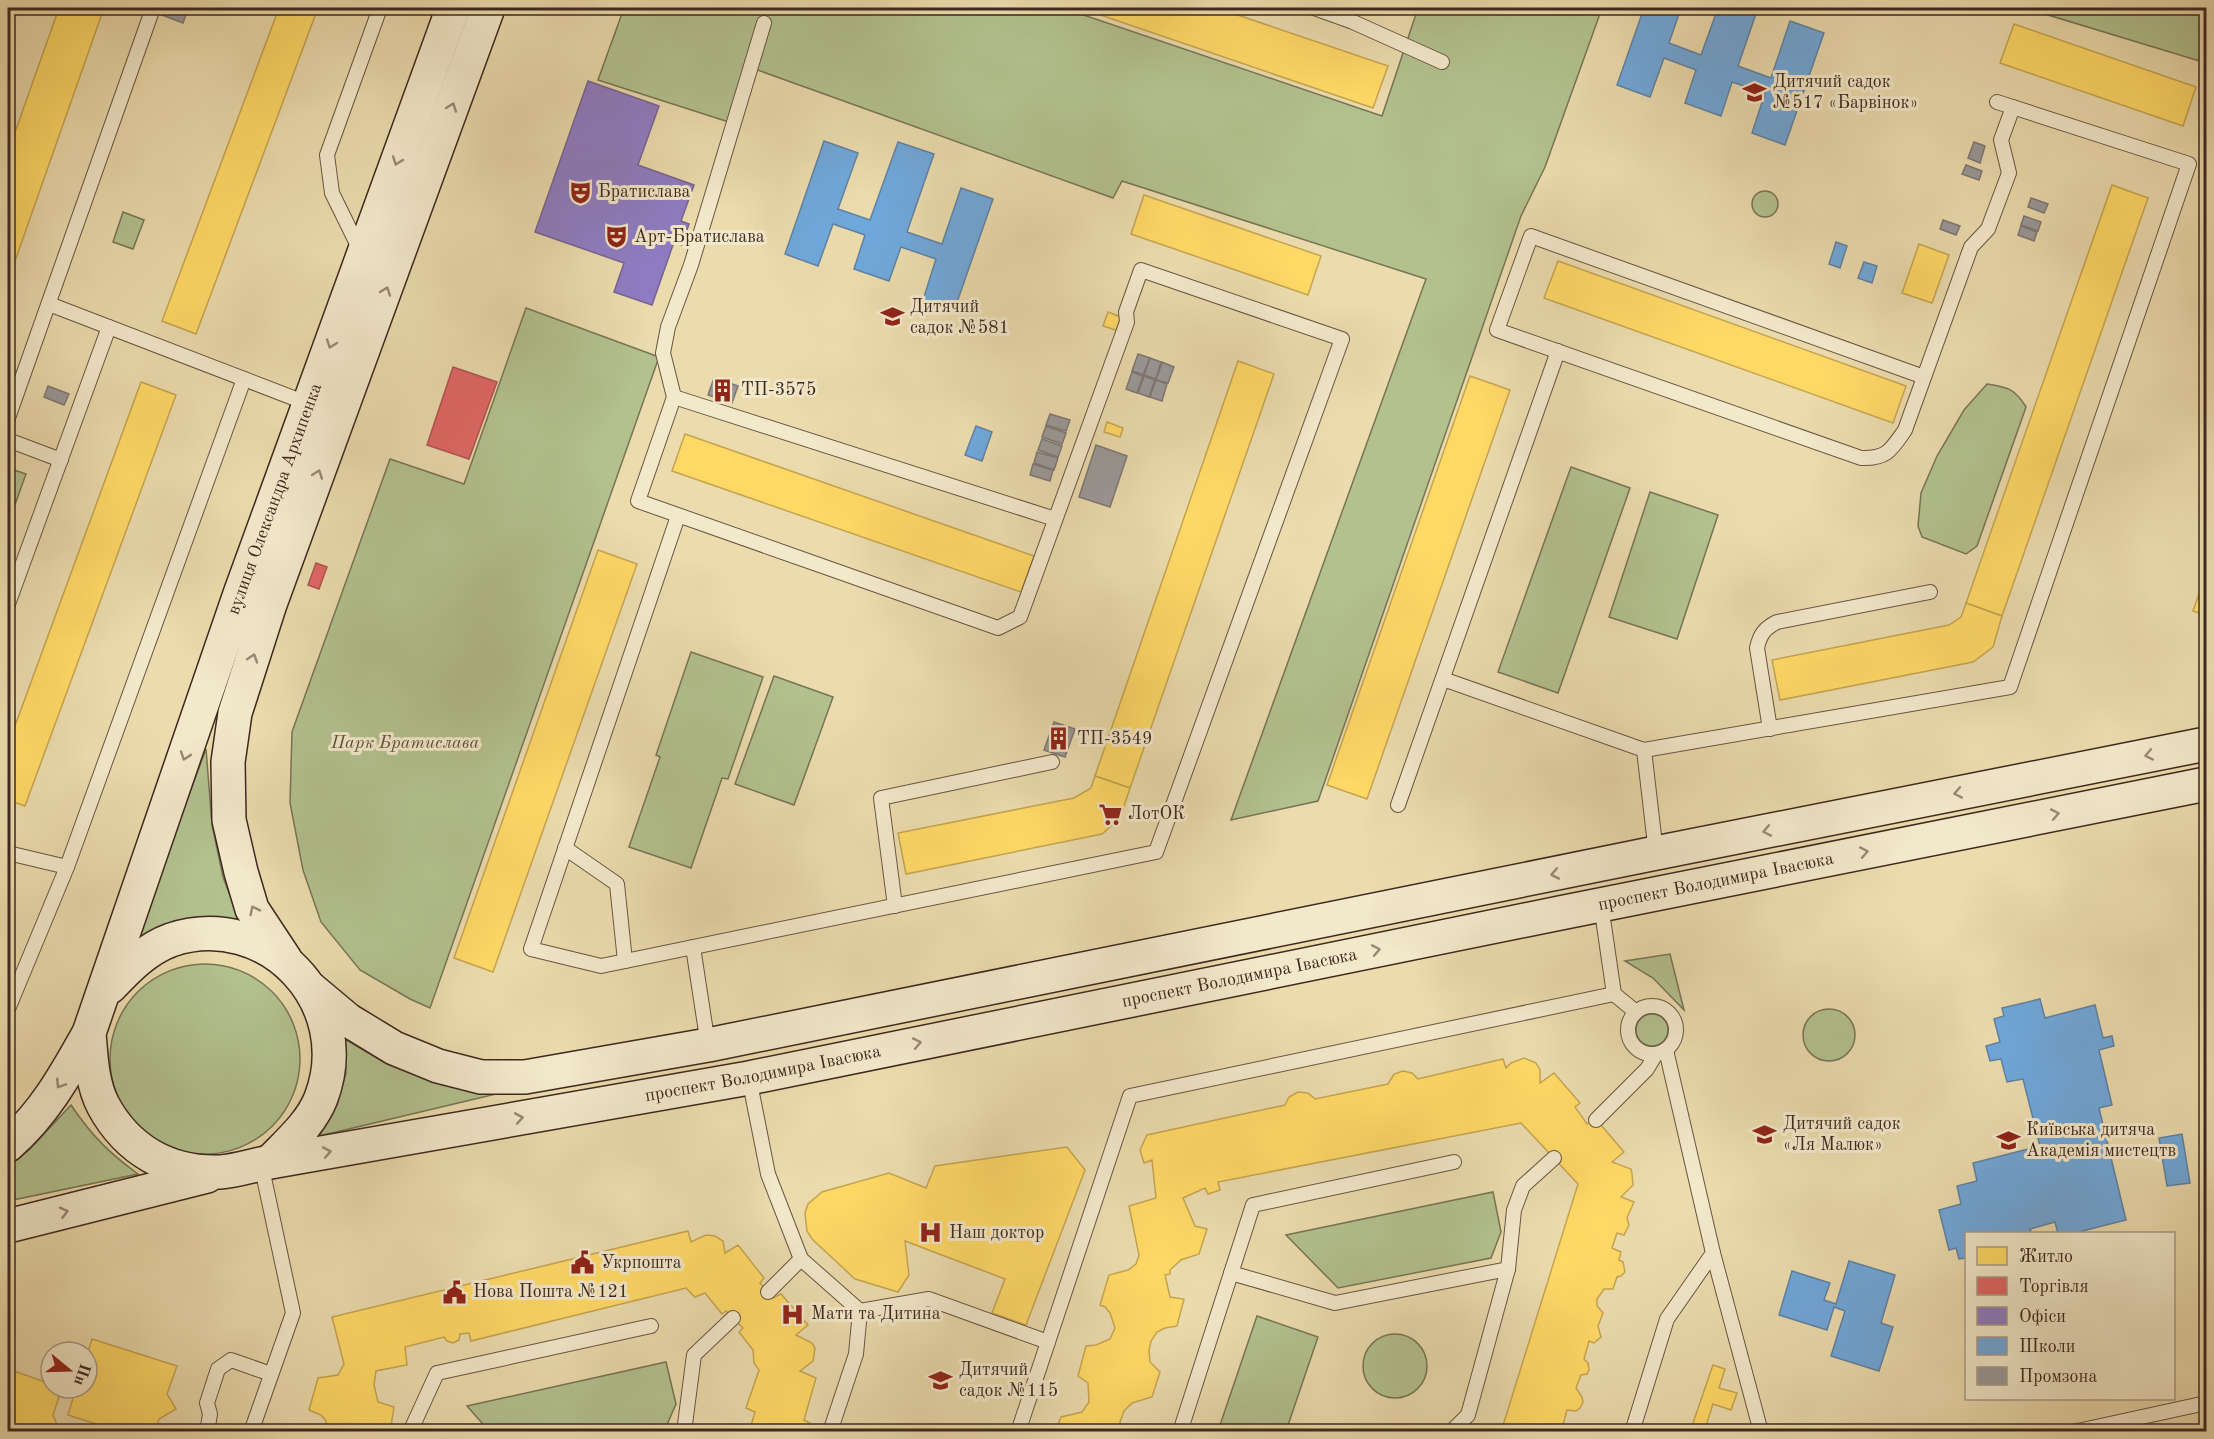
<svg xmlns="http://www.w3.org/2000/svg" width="2214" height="1439" viewBox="0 0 2214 1439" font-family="'Old Standard TT',serif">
	<rect width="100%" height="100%" fill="#ebdbad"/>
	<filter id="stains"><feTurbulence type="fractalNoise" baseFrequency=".00333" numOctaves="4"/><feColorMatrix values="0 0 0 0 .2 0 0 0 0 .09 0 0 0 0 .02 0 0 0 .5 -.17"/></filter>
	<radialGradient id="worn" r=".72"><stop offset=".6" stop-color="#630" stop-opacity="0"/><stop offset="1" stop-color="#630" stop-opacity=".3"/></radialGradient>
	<g fill="#b2c18e" stroke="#787456" stroke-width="1.5">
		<path d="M624,8H1063L1382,116L1418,8H1602L1545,167L1521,216L1318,801L1231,820L1426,279L1122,181L1113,198L752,68L735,124L598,80Z"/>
		<path d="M2025,8H2206V63Z"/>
		<circle cx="1765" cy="204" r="13"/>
		<path d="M123,212L144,220L133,249L113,242Z"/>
		<path d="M526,308L659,357L430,1008L410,999L360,970L321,922L303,870L290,803L292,732L390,459L464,484Z"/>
		<path d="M1987,384C2008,387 2015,389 2026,407L1977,546L1966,554L1922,537L1918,526L1921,493L1937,456L1964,410Z"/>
		<path d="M1571,467L1630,488L1558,693L1498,672Z"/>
		<path d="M8,468L26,474L13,510L8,508Z"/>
		<path d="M1650,492L1718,515L1677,639L1609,617Z"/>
		<path d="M691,652L763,677L728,779L722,778L691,868L629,847L660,757L656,755Z"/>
		<path d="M774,676L833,697L794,805L735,784Z"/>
		<path d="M206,749L212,825L223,877L242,927L135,940Z"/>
		<path d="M1670,954L1684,1010L1653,978L1625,961Z"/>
		<circle cx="205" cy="1059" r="95"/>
		<circle cx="1829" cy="1035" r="26"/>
		<circle cx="1652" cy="1030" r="16"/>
		<path d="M343,1038L389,1065L440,1084L496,1094L319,1136L337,1105L346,1073Z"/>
		<path d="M71,1105C92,1136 108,1152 138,1174L8,1201V1167L29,1150Z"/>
		<path d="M1493,1192L1501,1232L1491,1258L1338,1288L1286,1235Z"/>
		<path d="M1257,1316L1318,1337L1286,1431H1218Z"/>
		<circle cx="1395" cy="1366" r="32"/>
		<path d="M666,1362L676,1404L665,1429L651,1432L489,1431L467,1406Z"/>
	</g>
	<g fill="#ffd966" stroke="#c5a451" stroke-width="1.5">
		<path d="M59,8H104L8,281V152Z"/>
		<path d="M279,8H318L196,334L162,321Z"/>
		<path d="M1080,8H1217L1388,66L1373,108Z"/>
		<path d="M2014,24L2196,87L2183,126L2000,63Z"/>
		<path d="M2112,185L2148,198L2002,616L1966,603Z"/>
		<path d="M1144,195L1321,256L1308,295L1131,234Z"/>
		<path d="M1919,244L1949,255L1932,303L1902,293Z"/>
		<path d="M1558,261L1906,386L1893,423L1544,298Z"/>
		<path d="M1108,312L1121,317L1116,330L1103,326Z"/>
		<path d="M1238,361L1274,374L1130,788L1095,776Z"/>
		<path d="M1470,376L1510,390L1367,799L1327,785Z"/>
		<path d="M141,382L176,395L25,806L8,800V745Z"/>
		<path d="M1107,422L1123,428L1120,437L1104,432Z"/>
		<path d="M685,434L1034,556L1021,592L672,471Z"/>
		<path d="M598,550L637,564L493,972L454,958Z"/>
		<path d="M2206,574V615L2193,611Z"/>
		<path d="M1966,603L2002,616L1993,647L1973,662L1780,700L1772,660L1949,625L1961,617Z"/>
		<path d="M1095,776L1130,788L1120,818L1102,834L906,874L898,833L1074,798L1091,788Z"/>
		<path d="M1524,1058L1536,1063L1540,1070V1083L1554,1073L1580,1103L1575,1107L1587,1124L1595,1118L1624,1152L1612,1162L1631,1169L1632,1174L1633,1185L1621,1197L1634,1202L1627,1218L1629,1225L1624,1235L1617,1233L1612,1248L1621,1252L1619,1260L1623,1262L1625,1272L1621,1276L1617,1277L1613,1289H1604L1597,1299V1306L1603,1313L1598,1326L1601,1337L1594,1343L1589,1341L1584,1359L1588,1363L1589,1370L1587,1374L1581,1375L1576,1388L1582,1397L1583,1402L1580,1408L1576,1411L1567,1410L1563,1425L1566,1432H1501L1578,1184L1521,1123L1218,1182L1220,1190L1208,1194L1205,1188L1183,1198L1195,1226L1207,1229L1199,1254L1181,1260L1170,1270V1274L1165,1275L1170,1297L1184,1299L1177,1326L1165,1328L1157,1332L1151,1341L1149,1350L1150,1362L1160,1372L1152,1397L1132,1403L1124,1411L1120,1422L1121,1432H1055L1061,1417L1082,1412L1089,1402L1088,1383L1078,1376L1086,1346L1096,1345L1110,1339L1115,1328L1110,1313L1105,1307L1100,1305L1109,1275L1128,1270L1136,1264L1139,1255L1129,1206L1156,1198L1152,1160L1144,1163L1140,1150L1147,1135L1285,1105L1289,1097L1298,1092L1308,1093L1315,1099L1388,1084L1394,1074L1403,1071L1412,1073L1418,1079L1503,1059L1506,1068L1511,1063Z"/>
		<path d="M1067,1147L1085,1170L1026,1325L992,1313L1005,1279L905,1241L909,1275L898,1292L855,1279L812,1239L807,1231L805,1213L808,1204L822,1192L889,1173L926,1188L935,1166Z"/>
		<path d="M688,1231L691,1242L706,1235L715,1236L723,1241L725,1253L738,1245L764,1278L760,1283L773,1298L781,1294L808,1325L796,1335L812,1343L815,1348L813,1361L800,1371L816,1378L804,1420L810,1423L805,1432H749L755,1412L746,1408L759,1370L754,1363L753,1350L739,1332L743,1328L726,1311L722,1314L705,1293L695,1297L686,1288L471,1341L469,1333L460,1334L459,1340L453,1343L447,1341L444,1337L405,1347L407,1365L376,1371L374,1385L378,1402L394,1407L390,1432H327L326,1421L321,1415L309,1410L318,1378L338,1375L344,1364L332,1317Z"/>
		<path d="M92,1339L177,1366L167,1394L176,1409L159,1419L155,1432H120L68,1415L76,1388H87V1355Z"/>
		<path d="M1713,1365L1725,1369L1719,1388L1737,1393L1731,1410L1713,1404L1705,1429L1711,1428L1717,1432H1686L1688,1426H1692Z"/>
		<path d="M8,1369L51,1384V1388H62L53,1415L60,1432H8Z"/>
	</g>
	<g fill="#e06666" stroke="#af5351" stroke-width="1.5">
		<path d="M453,367L497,382L469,459L427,445Z"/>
		<path d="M316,563L327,567L319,589L308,585Z"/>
	</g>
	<path fill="#8e7cc3" stroke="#766392" stroke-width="1.5" d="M588,81L659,106L638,165L694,185L681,221L689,224L682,245L674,242L652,305L614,292L624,263L535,232Z"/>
	<g fill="#6fa8dc" stroke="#6082a3" stroke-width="1.5">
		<path d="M1644,8H1681L1669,43L1701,55L1718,8H1758L1738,66L1771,78L1790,21L1824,33L1785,145L1752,133L1765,93L1732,82L1721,116L1685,103L1696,70L1664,58L1650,97L1617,85Z"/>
		<path d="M824,141L858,153L838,209L870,220L898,142L934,154L907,232L942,244L961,188L993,199L954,311L923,300L936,259L901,247L889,281L854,269L865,235L833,224L818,266L785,254Z"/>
		<path d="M1836,242L1847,246L1840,268L1829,264Z"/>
		<path d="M1864,262L1877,266L1872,283L1858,278Z"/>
		<path d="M976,426L992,432L982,461L965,455Z"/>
		<path d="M2040,999L2045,1018L2095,1005L2103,1038L2112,1036L2114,1046L2099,1050L2112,1105L2099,1108L2126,1220L2071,1234H2058L2055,1222L2030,1229L2032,1234H1966V1258L1959,1259L1956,1248L1949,1250L1939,1210L1961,1204L1957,1186L1977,1181L1973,1163L2040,1146L2023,1079L2007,1082L2001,1059L1990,1061L1986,1046L2000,1042L1994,1019L2004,1016L2002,1008Z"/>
		<path d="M2182,1134L2190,1183L2167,1186L2159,1138Z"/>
		<path d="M1849,1261L1895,1275L1881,1323L1893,1327L1879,1371L1831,1356L1845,1311L1834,1307L1827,1330L1779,1315L1792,1271L1830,1283L1824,1300L1836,1304Z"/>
	</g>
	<g fill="#999" stroke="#7e7774" stroke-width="1.5">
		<path d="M165,8H176L187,12L183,23L162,15Z"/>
		<path d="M1974,142L1985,146L1980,163L1968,158Z"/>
		<path d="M1966,165L1982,171L1979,180L1962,174Z"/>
		<path d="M2031,198L2048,204L2044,213L2028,207Z"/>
		<path d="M2024,216L2041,222L2038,231L2021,225Z"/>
		<path d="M1943,220L1960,226L1956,235L1940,229Z"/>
		<path d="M2021,226L2037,232L2034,241L2018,235Z"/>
		<path d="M1138,354L1150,358L1143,375L1132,371Z"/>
		<path d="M1150,358L1161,362L1156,379L1144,375Z"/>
		<path d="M1162,362L1174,367L1168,383L1156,380Z"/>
		<path d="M1132,372L1143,376L1137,393L1126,389Z"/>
		<path d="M1144,376L1155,380L1149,397L1138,393Z"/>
		<path d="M714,378L738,386L732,403L708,395Z"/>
		<path d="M1156,380L1167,384L1162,401L1150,397Z"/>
		<path d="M48,386L69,394L64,405L44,397Z"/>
		<path d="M1050,414L1070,420L1066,431L1046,425Z"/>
		<path d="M1046,426L1066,433L1062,444L1042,437Z"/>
		<path d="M1042,439L1062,446L1058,457L1038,450Z"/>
		<path d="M1096,445L1127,456L1110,507L1079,497Z"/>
		<path d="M1037,452L1058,458L1054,470L1034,463Z"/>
		<path d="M1033,464L1053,470L1050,481L1030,475Z"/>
		<path d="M1054,722L1075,729L1065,757L1044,750Z"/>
	</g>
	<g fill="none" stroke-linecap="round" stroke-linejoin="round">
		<defs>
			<g id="lane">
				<path d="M1314,8L1353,22L1442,62"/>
				<path d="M360,250L332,193L327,155L380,8"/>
				<path d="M49,304L309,404"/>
				<path d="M1924,377L1531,236L1497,330L1861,458C1887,459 1891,450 1905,430L1971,247L1988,229L2009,173L2001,140L2013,107"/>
				<path d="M674,397L1055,519"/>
				<path d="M8,418L153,8"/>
				<path d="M8,440L61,460"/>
				<path d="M678,516L531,949L601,966L1156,852L1342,339L1141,270L1126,312L1127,322L1020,617L998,628C878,586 758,543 638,501L674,397L663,353L668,327L691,265L764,23"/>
				<path d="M8,604L109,327"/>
				<path d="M1443,679L1644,750L2010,687L2189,164L1997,102"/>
				<path d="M1770,729L1757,648C1760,634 1765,628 1777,622L1930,592"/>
				<path d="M1644,750L1656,853"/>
				<path d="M1398,805L1558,351"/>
				<path d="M565,848L617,884L625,961"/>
				<path d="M8,853L67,867"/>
				<path d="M1601,905L1614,994L1636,1012"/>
				<path d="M895,906L881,798L1052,762"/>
				<path d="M693,947L708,1045"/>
				<circle cx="1652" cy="1030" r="24"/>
				<path d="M8,1009L67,867L244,379"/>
				<path d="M1666,1050L1713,1253L1761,1432"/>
				<path d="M749,1078L768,1174L801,1259L860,1311L856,1354L830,1432"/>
				<path d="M1596,1120L1647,1069L1656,1054"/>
				<path d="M1231,1273L1335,1303L1508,1269"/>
				<path d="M768,1292L801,1259"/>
				<path d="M860,1311L929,1299L1048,1342"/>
				<path d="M207,1432L210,1414L207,1403L218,1369L231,1360L271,1374"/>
				<path d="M251,1432L293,1313L261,1164"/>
				<path d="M410,1432L437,1373L651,1326"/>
				<path d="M684,1432L694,1355L733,1318"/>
				<path d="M1018,1432L1130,1096L1614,994"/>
				<path d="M1180,1432L1253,1205L1454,1162"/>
				<path d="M1451,1432L1468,1415L1508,1269L1514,1210L1523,1186L1554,1158"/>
				<path d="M1632,1432L1667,1319L1713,1253"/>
				<path d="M2073,1432L2206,1403"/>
			</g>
			<g id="secondary">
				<path id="s1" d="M453,8L240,594L89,1033C91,1057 92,1084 103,1105C127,1150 169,1174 220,1172C236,1171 254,1165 270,1162L749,1078L1560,913L2206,784"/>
				<path d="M285,959L252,909L241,872L229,820L228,762L235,713L270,604L488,8"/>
				<path d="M110,987C127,969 146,949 171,940C268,908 357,1003 321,1098C311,1124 288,1143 270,1162"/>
				<path d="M311,989L348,1020L394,1048L438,1066L481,1077H525L708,1045L1656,853L2206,744"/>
				<path d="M8,1145C44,1114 66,1074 89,1033"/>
				<path d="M8,1226L207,1176"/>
			</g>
		</defs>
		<use href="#lane" stroke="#695542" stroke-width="16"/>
		<use href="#secondary" stroke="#3e281f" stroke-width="36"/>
		<use href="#lane" stroke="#f2e8ca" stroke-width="14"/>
		<use href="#secondary" stroke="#f2e8ca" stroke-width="33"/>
	</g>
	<defs><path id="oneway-chevron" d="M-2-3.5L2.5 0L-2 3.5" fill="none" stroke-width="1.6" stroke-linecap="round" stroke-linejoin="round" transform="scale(1.5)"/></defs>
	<g stroke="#988874">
		<use href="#oneway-chevron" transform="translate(452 107) rotate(-70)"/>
		<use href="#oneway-chevron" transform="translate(397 161) rotate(110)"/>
		<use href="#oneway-chevron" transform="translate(386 291) rotate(-70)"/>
		<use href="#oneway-chevron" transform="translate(331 344) rotate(110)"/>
		<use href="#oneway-chevron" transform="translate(318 474) rotate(-70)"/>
		<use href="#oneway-chevron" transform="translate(253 658) rotate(-72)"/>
		<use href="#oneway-chevron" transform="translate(2149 755) rotate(169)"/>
		<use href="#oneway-chevron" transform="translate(185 756) rotate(109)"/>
		<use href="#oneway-chevron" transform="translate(1958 793) rotate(169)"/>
		<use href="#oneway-chevron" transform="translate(2055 814) rotate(-11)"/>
		<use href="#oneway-chevron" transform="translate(1767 831) rotate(169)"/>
		<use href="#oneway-chevron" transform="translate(1864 852) rotate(-11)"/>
		<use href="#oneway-chevron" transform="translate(1555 874) rotate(169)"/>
		<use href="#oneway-chevron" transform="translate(254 910) rotate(-116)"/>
		<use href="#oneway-chevron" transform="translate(1376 950) rotate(-11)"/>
		<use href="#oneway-chevron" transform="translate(917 1043) rotate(-11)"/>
		<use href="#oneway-chevron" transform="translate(60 1084) rotate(123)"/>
		<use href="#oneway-chevron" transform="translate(519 1118) rotate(-10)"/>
		<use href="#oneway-chevron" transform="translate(327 1152) rotate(-10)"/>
		<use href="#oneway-chevron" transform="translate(64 1212) rotate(-14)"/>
	</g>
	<defs>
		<symbol id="school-bare" viewBox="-9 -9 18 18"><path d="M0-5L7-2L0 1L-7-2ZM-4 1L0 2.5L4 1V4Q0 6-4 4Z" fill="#8f2418" stroke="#f2e8ca" stroke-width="2.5" paint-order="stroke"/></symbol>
		<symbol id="theatre-bare" viewBox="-9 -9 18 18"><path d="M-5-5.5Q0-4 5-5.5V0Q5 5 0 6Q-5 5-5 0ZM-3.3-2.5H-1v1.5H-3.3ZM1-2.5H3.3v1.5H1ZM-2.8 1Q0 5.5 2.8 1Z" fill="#8f2418" stroke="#f2e8ca" stroke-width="2.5" paint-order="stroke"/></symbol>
		<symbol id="building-bare" viewBox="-9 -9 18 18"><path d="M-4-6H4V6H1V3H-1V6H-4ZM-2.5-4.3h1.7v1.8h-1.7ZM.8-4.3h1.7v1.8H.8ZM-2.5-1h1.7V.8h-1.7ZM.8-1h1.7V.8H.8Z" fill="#8f2418" stroke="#f2e8ca" stroke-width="2.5" paint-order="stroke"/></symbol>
		<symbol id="supermarket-bare" viewBox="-9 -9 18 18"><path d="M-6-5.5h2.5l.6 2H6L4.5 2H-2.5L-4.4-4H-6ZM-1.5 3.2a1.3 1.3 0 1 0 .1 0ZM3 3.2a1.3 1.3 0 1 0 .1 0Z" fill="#8f2418" stroke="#f2e8ca" stroke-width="2.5" paint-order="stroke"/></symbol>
		<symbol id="hospital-bare" viewBox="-9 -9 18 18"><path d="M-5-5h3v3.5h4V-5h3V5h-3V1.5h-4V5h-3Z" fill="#8f2418" stroke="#f2e8ca" stroke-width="2.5" paint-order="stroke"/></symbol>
		<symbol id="civic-bare" viewBox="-9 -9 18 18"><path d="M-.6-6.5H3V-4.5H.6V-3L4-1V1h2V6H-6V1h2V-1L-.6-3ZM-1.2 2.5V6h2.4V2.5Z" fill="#8f2418" stroke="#f2e8ca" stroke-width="2.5" paint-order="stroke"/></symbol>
	</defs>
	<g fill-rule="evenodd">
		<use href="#school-bare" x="1738" y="76" width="33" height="33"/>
		<use href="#theatre-bare" x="564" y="176" width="33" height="33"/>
		<use href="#theatre-bare" x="600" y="220" width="33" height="33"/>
		<use href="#school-bare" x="876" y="300" width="33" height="33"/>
		<use href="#building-bare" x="706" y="374" width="33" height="33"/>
		<use href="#building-bare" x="1042" y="722" width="33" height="33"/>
		<use href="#supermarket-bare" x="1094" y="798" width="33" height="33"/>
		<use href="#school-bare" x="1748" y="1118" width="33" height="33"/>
		<use href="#school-bare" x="1992" y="1124" width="33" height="33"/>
		<use href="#hospital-bare" x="914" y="1216" width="33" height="33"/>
		<use href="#civic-bare" x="566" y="1246" width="33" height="33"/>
		<use href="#civic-bare" x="438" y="1276" width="33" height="33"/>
		<use href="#hospital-bare" x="776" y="1298" width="33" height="33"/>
		<use href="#school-bare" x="924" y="1364" width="33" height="33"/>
	</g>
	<g text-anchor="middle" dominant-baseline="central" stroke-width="6" stroke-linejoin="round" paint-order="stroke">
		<g font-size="18" fill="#3e281f" stroke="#f2e8ca" text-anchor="start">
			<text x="1773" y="82">Дитячий садок<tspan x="1773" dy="21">№517 «Барвінок»</tspan></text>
			<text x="598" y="192">Братислава</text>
			<text x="634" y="237">Арт-Братислава</text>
			<text x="910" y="307">Дитячий<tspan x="910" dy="21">садок №581</tspan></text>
			<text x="741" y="390">ТП-3575</text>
			<text x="1077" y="739">ТП-3549</text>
			<text x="1128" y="814">ЛотОК</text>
			<text x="1783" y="1124">Дитячий садок<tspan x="1783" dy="21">«Ля Малюк»</tspan></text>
			<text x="2026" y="1130">Київська дитяча<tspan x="2026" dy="21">Академія мистецтв</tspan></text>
			<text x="949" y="1233">Наш доктор</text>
			<text x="601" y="1263">Укрпошта</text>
			<text x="473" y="1292">Нова Пошта №121</text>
			<text x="811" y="1314">Мати та Дитина</text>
			<text x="959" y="1370">Дитячий<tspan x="959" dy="21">садок №115</tspan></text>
		</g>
		<g font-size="18" fill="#3e281f" stroke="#f2e8ca">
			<text transform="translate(275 499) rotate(-70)">вулиця Олександра Архипенка</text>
			<text stroke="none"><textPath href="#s1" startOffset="2828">проспект Володимира Івасюка</textPath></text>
			<text stroke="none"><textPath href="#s1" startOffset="2342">проспект Володимира Івасюка</textPath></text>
			<text stroke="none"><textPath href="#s1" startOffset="1856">проспект Володимира Івасюка</textPath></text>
		</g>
		<g font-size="18" font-style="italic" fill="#5b4e3b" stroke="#f2e8ca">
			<text x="405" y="743">Парк Братислава</text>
		</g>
	</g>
	<rect width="2214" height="1439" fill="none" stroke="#ebdbad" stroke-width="30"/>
	<rect x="9" y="9" width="2196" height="1421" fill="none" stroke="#3e281f" stroke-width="3"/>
	<rect x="15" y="15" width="2184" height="1409" fill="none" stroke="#3e281f" stroke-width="1.5"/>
	<rect x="1965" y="1232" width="210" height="168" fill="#f2e8ca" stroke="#aa9b86" stroke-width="1.5"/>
	<rect x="1977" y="1247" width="30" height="18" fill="#ffd966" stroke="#aa9b86" stroke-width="1.5"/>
	<text x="2019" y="1262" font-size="18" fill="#3e281f">Житло</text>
	<rect x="1977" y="1277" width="30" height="18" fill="#e06666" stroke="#aa9b86" stroke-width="1.5"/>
	<text x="2019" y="1292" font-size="18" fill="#3e281f">Торгівля</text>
	<rect x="1977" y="1307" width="30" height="18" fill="#8e7cc3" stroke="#aa9b86" stroke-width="1.5"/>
	<text x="2019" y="1322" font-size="18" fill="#3e281f">Офіси</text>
	<rect x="1977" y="1337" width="30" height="18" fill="#6fa8dc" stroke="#aa9b86" stroke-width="1.5"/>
	<text x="2019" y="1352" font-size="18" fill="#3e281f">Школи</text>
	<rect x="1977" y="1367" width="30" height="18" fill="#999999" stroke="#aa9b86" stroke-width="1.5"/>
	<text x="2019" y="1382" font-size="18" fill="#3e281f">Промзона</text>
	<g transform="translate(69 1370) rotate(109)"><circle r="28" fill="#f2e8ca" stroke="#aa9b86" stroke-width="1.5"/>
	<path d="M0-4.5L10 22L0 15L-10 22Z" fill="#8f2418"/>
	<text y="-9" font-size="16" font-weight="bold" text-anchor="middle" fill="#3e281f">Пн</text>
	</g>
	<rect width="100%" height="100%" filter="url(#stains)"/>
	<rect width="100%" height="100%" fill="url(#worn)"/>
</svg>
